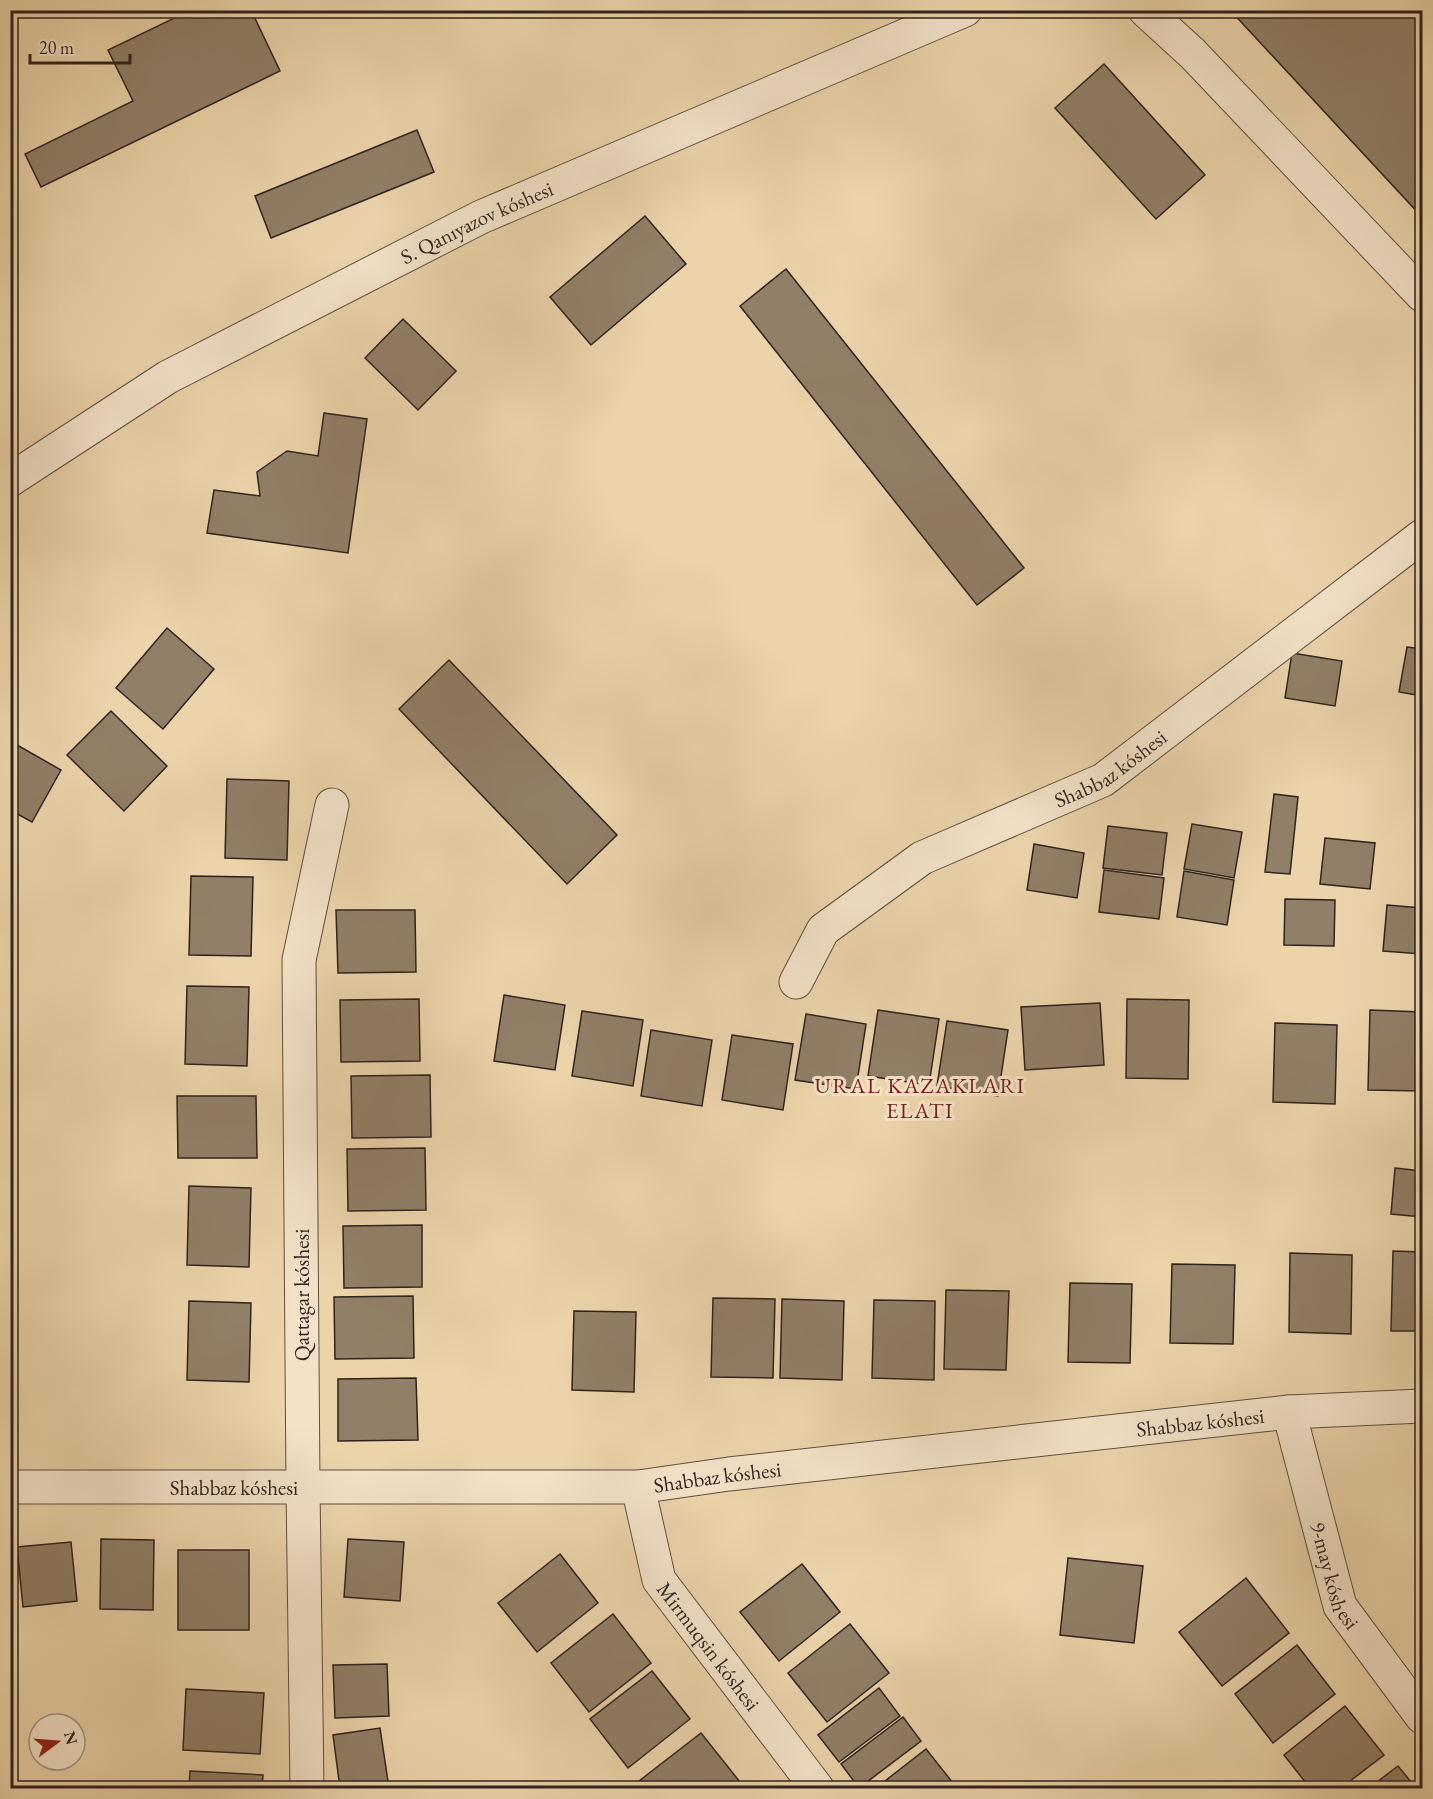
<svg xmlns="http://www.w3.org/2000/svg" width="1433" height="1799" viewBox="0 0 1433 1799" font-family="'EB Garamond',serif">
	<rect width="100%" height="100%" fill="#ecd3aa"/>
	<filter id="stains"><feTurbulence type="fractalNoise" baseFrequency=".00333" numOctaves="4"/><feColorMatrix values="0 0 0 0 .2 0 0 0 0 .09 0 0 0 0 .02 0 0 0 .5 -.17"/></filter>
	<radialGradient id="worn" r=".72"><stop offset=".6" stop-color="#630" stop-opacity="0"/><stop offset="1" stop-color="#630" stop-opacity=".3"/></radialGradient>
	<g fill="#917f67" stroke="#2f231f" stroke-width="1.5">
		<path d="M191,10H251L280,71L41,187L25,154L133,101L108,50Z"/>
		<path d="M1230,10H1422V217Z"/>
		<path d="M1104,64L1205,175L1156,219L1055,108Z"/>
		<path d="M417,130L434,172L271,238L255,196Z"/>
		<path d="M645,216L686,264L591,345L550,297Z"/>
		<path d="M786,269L1024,568L977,605L740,306Z"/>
		<path d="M403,319L456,371L418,410L365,358Z"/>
		<path d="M324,413L367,419L348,553L207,533L214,490L260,496L257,472L287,451L318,456Z"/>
		<path d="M167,628L214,669L163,729L116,688Z"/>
		<path d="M1407,647L1422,649V696L1399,692Z"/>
		<path d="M1292,653L1342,661L1335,706L1285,698Z"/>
		<path d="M449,660L617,835L567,884L399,709Z"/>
		<path d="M111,711L167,766L124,811L67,755Z"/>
		<path d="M10,741L61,770L32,822L10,810Z"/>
		<path d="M227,779L289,781L287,860L225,858Z"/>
		<path d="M1274,794L1298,797L1290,874L1265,872Z"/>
		<path d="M1192,824L1242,832L1234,878L1184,869Z"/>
		<path d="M1108,826L1167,833L1162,875L1103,868Z"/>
		<path d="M1325,838L1375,843L1370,889L1320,884Z"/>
		<path d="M1034,844L1084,853L1077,898L1027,890Z"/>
		<path d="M1104,870L1164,878L1159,919L1099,912Z"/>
		<path d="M1184,871L1234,880L1227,925L1177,917Z"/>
		<path d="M191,876L253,877L251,956L189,955Z"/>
		<path d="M1285,899L1335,900L1334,946L1284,945Z"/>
		<path d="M1387,905L1422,908V954L1383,951Z"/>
		<path d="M336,910H415L416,972L338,973Z"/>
		<path d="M187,986L249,987L247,1066L185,1064Z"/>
		<path d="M504,995L565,1005L555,1070L494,1061Z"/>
		<path d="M419,999L420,1061L341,1062L340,1000Z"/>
		<path d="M1127,999L1189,1000L1188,1079L1126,1078Z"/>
		<path d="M1100,1003L1104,1065L1025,1070L1021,1007Z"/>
		<path d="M878,1010L939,1019L929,1085L868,1076Z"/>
		<path d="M1370,1010L1422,1012V1091L1368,1090Z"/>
		<path d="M582,1011L643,1020L633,1086L572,1076Z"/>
		<path d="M806,1014L866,1024L856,1089L795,1080Z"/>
		<path d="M947,1021L1008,1030L998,1096L937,1086Z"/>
		<path d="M1275,1023L1337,1025L1335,1104L1273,1102Z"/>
		<path d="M651,1030L712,1040L702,1106L641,1096Z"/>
		<path d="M732,1035L793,1044L783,1110L722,1100Z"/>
		<path d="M430,1075L431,1137L352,1138L351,1076Z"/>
		<path d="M177,1096H256L257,1158H178Z"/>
		<path d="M425,1148L426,1210L348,1211L347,1149Z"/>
		<path d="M1395,1168L1422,1171V1217L1391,1214Z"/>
		<path d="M189,1186L251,1188L249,1267L187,1265Z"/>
		<path d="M422,1225V1287L344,1288L343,1226Z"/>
		<path d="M1393,1251L1422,1252V1331H1391Z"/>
		<path d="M1290,1253L1352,1255L1351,1334L1289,1332Z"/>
		<path d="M1172,1264L1235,1265L1233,1344L1170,1343Z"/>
		<path d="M1070,1283L1132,1284L1130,1363L1068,1362Z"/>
		<path d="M946,1290L1009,1291L1006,1370L944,1369Z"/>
		<path d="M413,1296L414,1358L335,1359L334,1297Z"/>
		<path d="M713,1298L775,1299L773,1378L711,1377Z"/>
		<path d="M782,1299L844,1301L842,1380L780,1378Z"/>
		<path d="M874,1300L935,1301L934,1380L872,1378Z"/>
		<path d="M189,1301L251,1303L249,1382L187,1380Z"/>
		<path d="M574,1311L636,1312L634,1392L572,1390Z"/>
		<path d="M416,1378L418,1440L338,1441V1379Z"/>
		<path d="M101,1539L154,1540L153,1610L100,1609Z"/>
		<path d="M348,1539L404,1542L400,1601L344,1597Z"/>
		<path d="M71,1542L77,1601L23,1607L17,1547Z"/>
		<rect x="178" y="1550" width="71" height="80"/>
		<path d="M560,1554L598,1603L537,1652L498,1603Z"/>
		<path d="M1068,1558L1143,1566L1134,1643L1060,1635Z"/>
		<path d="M802,1564L840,1612L779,1661L740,1612Z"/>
		<path d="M1246,1578L1289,1633L1222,1686L1179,1632Z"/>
		<path d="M613,1614L651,1663L589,1712L551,1663Z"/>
		<path d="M850,1624L889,1673L827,1722L788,1673Z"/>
		<path d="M1297,1645L1335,1694L1273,1743L1235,1694Z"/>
		<path d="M387,1664L389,1716L335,1718L333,1665Z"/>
		<path d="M652,1671L690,1719L628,1768L590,1719Z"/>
		<path d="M879,1688L900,1716L839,1762L818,1735Z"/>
		<path d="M186,1689L264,1693L260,1754L183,1750Z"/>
		<path d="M1345,1706L1384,1755L1341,1788H1310L1284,1755Z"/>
		<path d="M903,1717L921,1741L859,1788L841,1764Z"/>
		<path d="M380,1728L389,1788H340L333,1735Z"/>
		<path d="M701,1733L740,1782L731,1788H645L639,1781Z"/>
		<path d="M926,1749L957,1788H876Z"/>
		<path d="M1398,1766L1416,1788H1369Z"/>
		<path d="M190,1771L263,1775L262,1788H189Z"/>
	</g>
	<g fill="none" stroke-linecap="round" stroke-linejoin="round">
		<defs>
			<g id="minor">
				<path d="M1145,10L1193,54L1422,295"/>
				<path id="s1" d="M10,480L168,377L481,217L965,10"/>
				<path id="s2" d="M796,982L823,930L922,858L1103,780L1422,536"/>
				<path id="s3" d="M1289,1412L1340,1606L1422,1717"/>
				<path id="s4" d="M10,1487H638L729,1474L1289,1412L1422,1406"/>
				<path id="s5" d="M638,1487L659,1580L817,1788"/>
				<path d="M307,1788L303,1487L299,960L332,805"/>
			</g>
		</defs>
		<use href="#minor" stroke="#5e4f42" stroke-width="35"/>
		<use href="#minor" stroke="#f3e2c8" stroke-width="33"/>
	</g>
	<g text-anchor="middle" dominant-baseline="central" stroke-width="6" stroke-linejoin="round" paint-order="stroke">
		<g font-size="21" fill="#2f231f" stroke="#f3e2c8">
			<text stroke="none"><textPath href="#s1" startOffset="534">S. Qanıyazov kóshesi</textPath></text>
			<text stroke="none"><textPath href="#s2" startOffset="390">Shabbaz kóshesi</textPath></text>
			<text transform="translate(301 1295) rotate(-90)">Qattagar kóshesi</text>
			<text stroke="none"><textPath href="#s4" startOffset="1194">Shabbaz kóshesi</textPath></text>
			<text stroke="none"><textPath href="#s4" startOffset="708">Shabbaz kóshesi</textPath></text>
			<text stroke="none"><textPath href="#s4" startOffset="224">Shabbaz kóshesi</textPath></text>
			<text stroke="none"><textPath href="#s3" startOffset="170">9-may kóshesi</textPath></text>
			<text stroke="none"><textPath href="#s5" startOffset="178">Mirmuqsin kóshesi</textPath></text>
		</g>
		<g font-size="22" letter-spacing="1.5" fill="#7a1f14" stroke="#f3e2c8">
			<text x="920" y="1085">URAL KAZAKLARI<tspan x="920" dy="25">ELATI</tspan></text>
		</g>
	</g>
	<rect width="1433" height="1799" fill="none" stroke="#ecd3aa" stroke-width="36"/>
	<rect x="12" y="12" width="1409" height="1775" fill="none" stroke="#2f231f" stroke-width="3"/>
	<rect x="18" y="18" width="1397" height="1763" fill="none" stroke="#2f231f" stroke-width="1.5"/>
	<g transform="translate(57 1742) rotate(74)"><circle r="28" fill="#f3e2c8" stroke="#a59684" stroke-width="1.5"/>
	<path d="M0-4.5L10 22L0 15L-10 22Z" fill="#8f2418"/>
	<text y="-9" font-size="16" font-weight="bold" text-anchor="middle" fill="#2f231f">N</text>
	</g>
	<path d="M30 54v9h100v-9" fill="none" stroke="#2f231f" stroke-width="3"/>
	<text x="39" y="54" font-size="18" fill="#2f231f" stroke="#f3e2c8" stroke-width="4.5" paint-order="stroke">20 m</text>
	<rect width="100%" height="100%" filter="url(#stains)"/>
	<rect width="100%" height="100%" fill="url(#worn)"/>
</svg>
